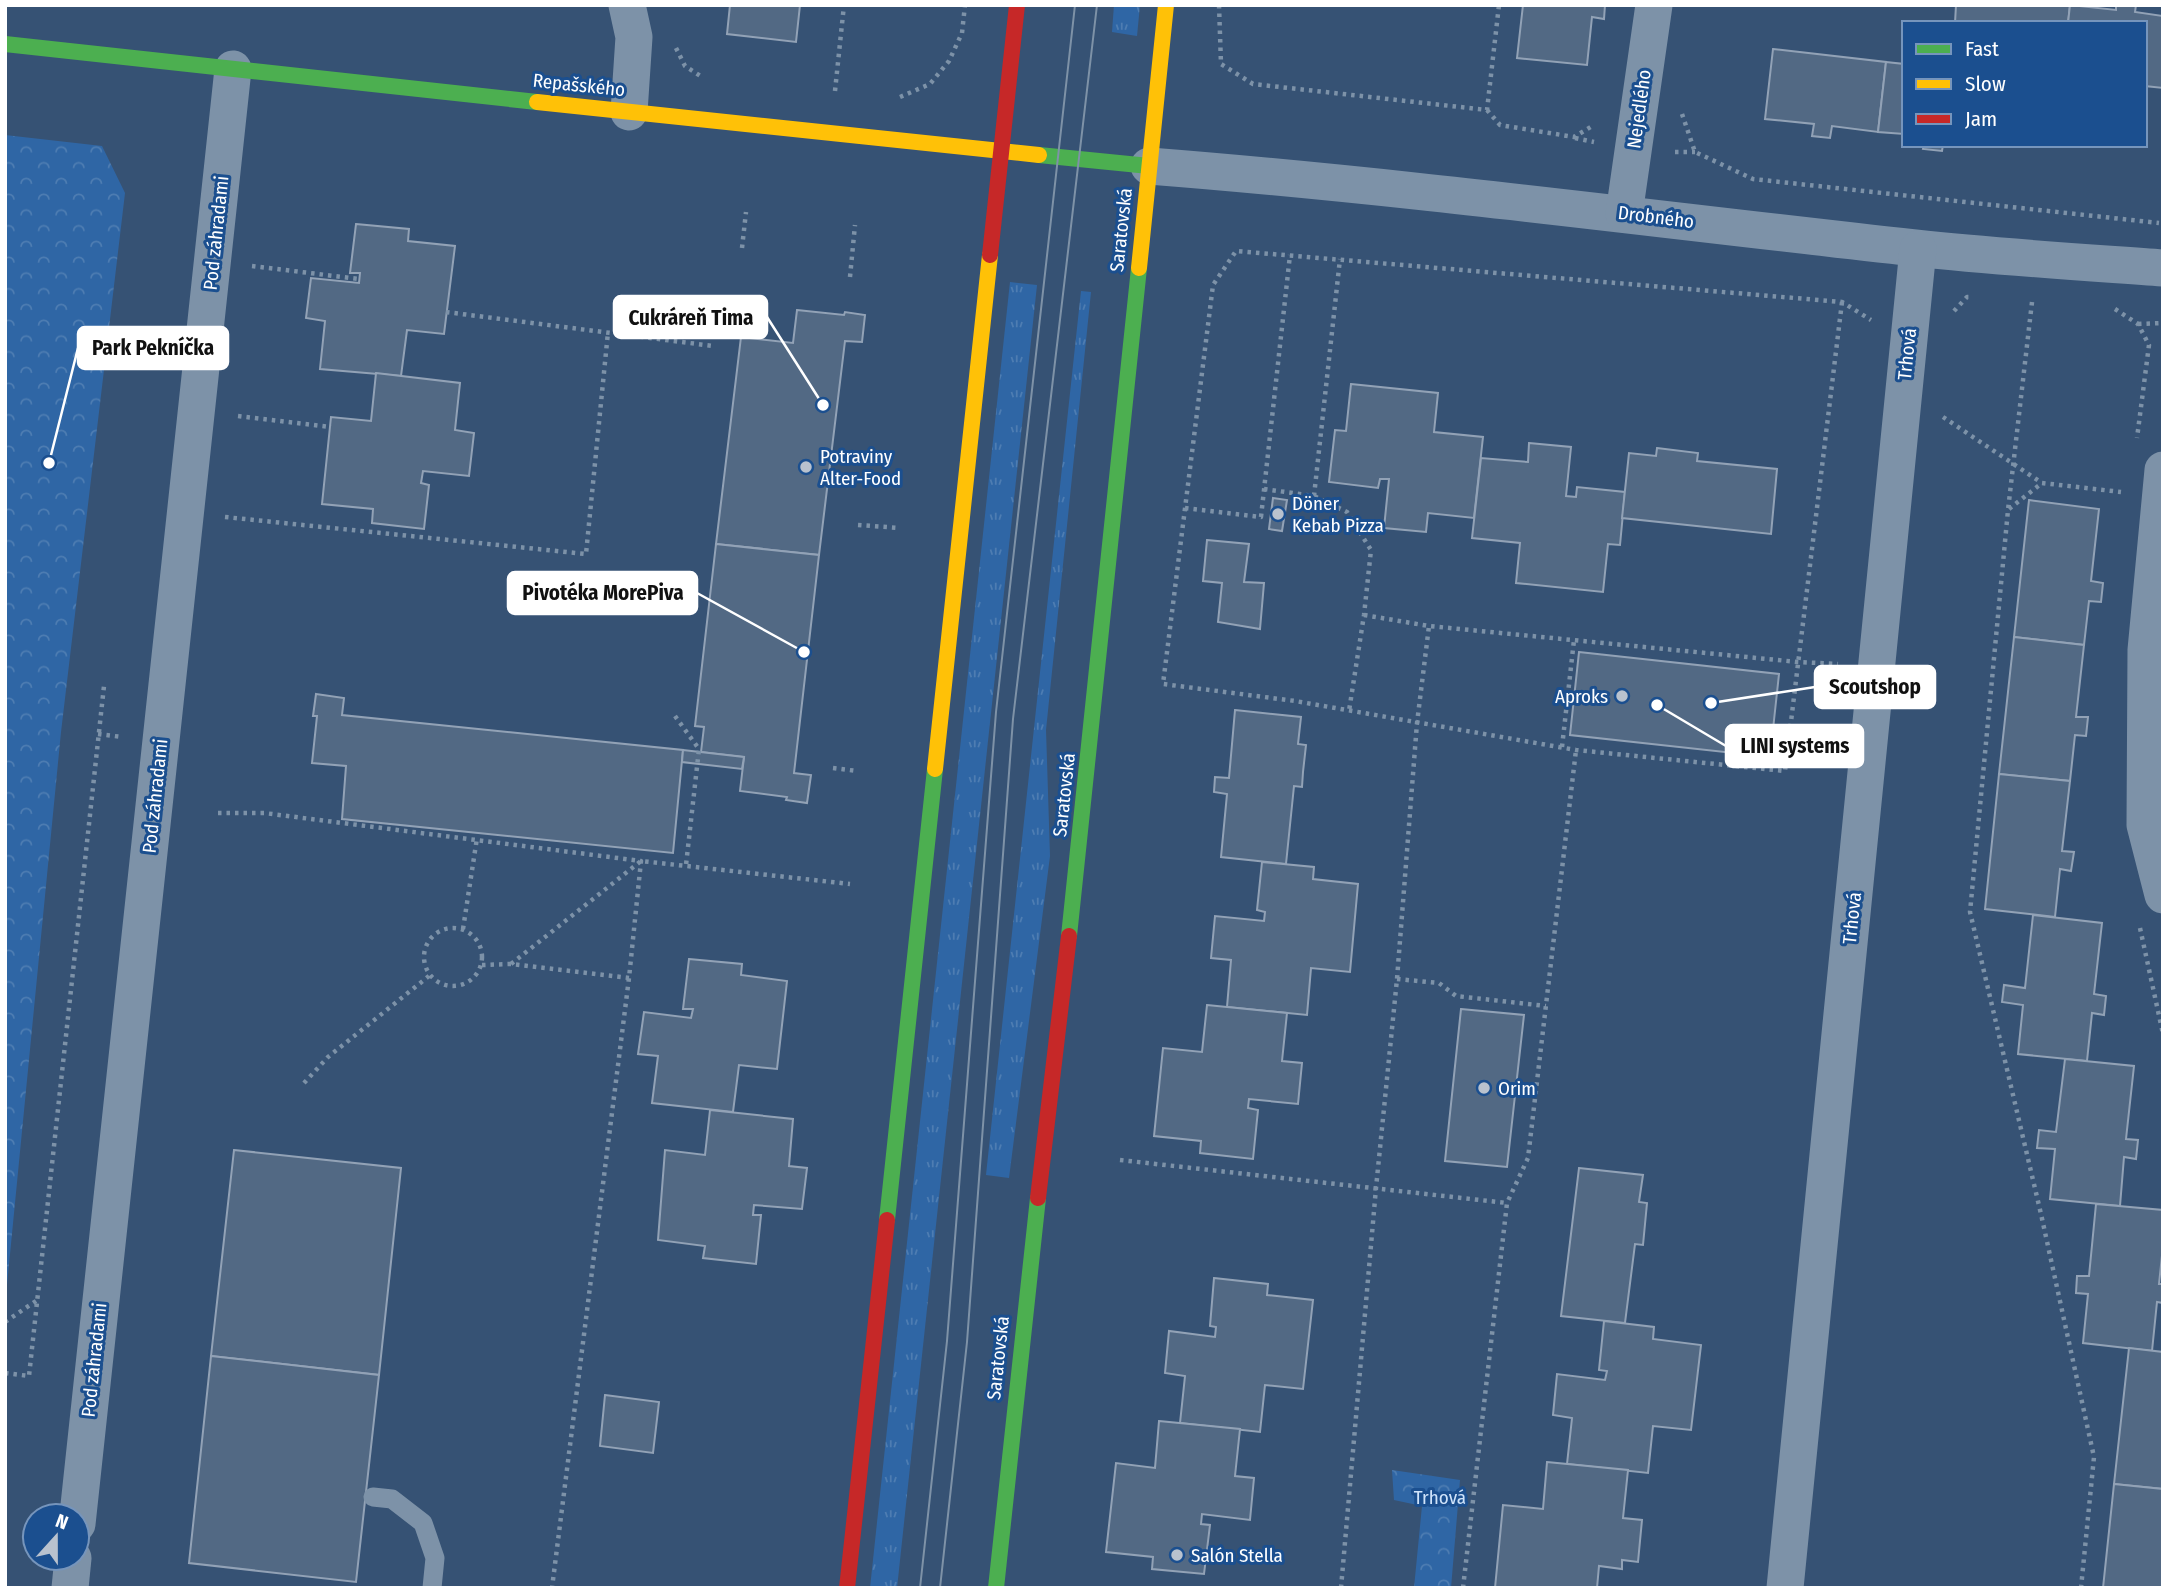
<svg xmlns="http://www.w3.org/2000/svg" width="2168" height="1593" viewBox="0 0 2168 1593" font-family="'Fira Sans Condensed',sans-serif">
	<defs>
		<pattern id="grass-tufts" width="24" height="20" patternUnits="userSpaceOnUse" patternTransform="scale(1.75)"><rect width="24" height="20" fill="#2f66a5"/><path d="M3 7l-1-3M5 7V3M7 7l1-3M15 17l-1-3M17 17v-4M19 17l1-3" fill="none" stroke="#4e7db2"/></pattern>
		<pattern id="park-crowns" width="20" height="18" patternUnits="userSpaceOnUse" patternTransform="scale(1.75)"><rect width="20" height="18" fill="#2f66a5"/><path d="M2 6a3 3 0 1 1 6 0M12 15a3 3 0 1 1 6 0" fill="none" stroke="#4e7db2"/></pattern>
	</defs>
	<rect width="100%" height="100%" fill="#365274"/>
	<g fill="url(#grass-tufts)">
		<path d="M1114,5H1140L1137,36L1112,32Z"/>
		<path d="M1010,282L1037,285L897,1588H870Z"/>
		<path d="M1081,291L1091,292L1046,730L1050,856L1009,1178L986,1175Z"/>
	</g>
	<g fill="url(#park-crowns)">
		<path d="M5,135L102,146L125,193L61,732L6,1295Z"/>
		<path d="M1392,1470L1460,1480L1451,1588H1414L1422,1506L1394,1500Z"/>
	</g>
	<g fill="#526984" stroke="#92a2b6" stroke-width="2">
		<path d="M730,5H800L796,42L727,34Z"/>
		<path d="M1523,5H1605L1604,19L1592,17L1587,65L1517,58Z"/>
		<path d="M1956,5H2070L2068,23H1955Z"/>
		<path d="M2070,5L2116,10V5H2136L2135,12L2163,16V88L2145,86V23H2068Z"/>
		<path d="M1773,49L1886,62L1878,132L1832,126L1830,138L1812,136L1814,124L1765,119Z"/>
		<path d="M1886,62L1904,64V134L1878,132Z"/>
		<path d="M1924,145H1943L1942,151L1923,149Z"/>
		<path d="M356,224L409,229L408,241L455,246L444,334L407,330L401,376L320,369L325,321L306,318L311,278L359,283L360,273H350Z"/>
		<path d="M797,310L844,315L845,312L865,315L862,342L845,341L819,555L716,544L741,337L793,343Z"/>
		<path d="M376,373L460,383L455,430L474,433L469,476L423,471L421,483L429,485L424,529L372,523L373,509L322,504L331,417L371,421Z"/>
		<path d="M1351,384L1438,393L1434,432L1483,437L1474,518L1428,513L1426,532L1384,528L1389,479H1380L1378,488L1329,482L1335,430L1346,431Z"/>
		<path d="M1529,443L1571,447L1566,496L1576,497L1577,487L1625,492L1620,545L1608,544L1603,592L1516,583L1520,543L1472,538L1481,458L1528,462Z"/>
		<path d="M1657,448L1698,453L1697,461L1777,469L1771,534L1622,518L1629,453L1656,456Z"/>
		<path d="M1273,498L1287,500L1282,531L1269,529Z"/>
		<path d="M2029,500L2099,509L2091,581L2103,583L2101,602L2089,601L2084,645L2014,637Z"/>
		<path d="M1207,540L1249,544L1244,582L1264,583L1260,629L1218,622L1222,583L1203,581Z"/>
		<path d="M716,544L819,555L794,773L811,775L807,803L786,800L787,797L740,791L744,757L701,752L704,727L695,726Z"/>
		<path d="M2014,637L2084,645L2076,717H2088L2086,736L2075,735L2070,781L1999,774Z"/>
		<path d="M1579,652L1779,674L1770,757L1570,735Z"/>
		<path d="M316,694L344,698L342,715L683,750L673,853L342,819L346,766L312,763L317,716H313Z"/>
		<path d="M1235,710L1301,717L1298,744L1306,745L1303,772L1302,787L1294,786L1286,864L1221,857L1227,794L1214,792L1215,777L1229,778Z"/>
		<path d="M683,750L744,757L742,769L682,762Z"/>
		<path d="M1999,774L2070,781L2062,851L2074,852L2071,871L2060,869L2055,917L1985,909Z"/>
		<path d="M1262,862L1314,867L1313,879L1358,884L1350,972L1311,968L1307,1015L1227,1007L1231,960L1211,958L1215,916L1264,921L1265,912L1257,910Z"/>
		<path d="M2033,915L2102,923L2094,994L2106,996L2104,1015L2092,1013L2087,1061L2018,1054L2023,1005L2002,1002L2004,985L2025,988Z"/>
		<path d="M689,959L742,964L741,975L787,981L777,1069L739,1065L733,1112L652,1103L658,1056L638,1054L644,1012L691,1018L693,1009H683Z"/>
		<path d="M1207,1005L1287,1013L1282,1061L1302,1063L1298,1104L1249,1099L1248,1108L1258,1110L1253,1159L1200,1153L1201,1141L1154,1136L1163,1048L1202,1052Z"/>
		<path d="M1461,1009L1524,1015L1507,1167L1445,1161Z"/>
		<path d="M2065,1059L2134,1066L2126,1139L2138,1140L2136,1159L2124,1157L2120,1206L2050,1199L2055,1149L2037,1148L2039,1130L2056,1132Z"/>
		<path d="M710,1110L793,1119L789,1166L807,1168L802,1209L754,1205L753,1215H761L756,1264L703,1258L705,1246L658,1240L665,1150L705,1155Z"/>
		<path d="M234,1150L401,1168L379,1375L211,1356Z"/>
		<path d="M1579,1168L1643,1175L1639,1202L1647,1203L1643,1245L1635,1244L1625,1323L1561,1316Z"/>
		<path d="M2096,1204L2163,1210V1246L2159,1284H2163V1303L2157,1302L2152,1351L2083,1343L2088,1294L2076,1293L2077,1276H2089Z"/>
		<path d="M1214,1278L1268,1284L1267,1295L1313,1300L1303,1389L1265,1385L1260,1432L1180,1423L1185,1376L1165,1373L1169,1331L1215,1337L1216,1327L1210,1326Z"/>
		<path d="M1604,1321L1654,1327L1653,1339L1701,1345L1691,1430L1653,1426L1648,1473L1567,1464L1572,1418L1553,1415L1557,1374L1605,1380L1607,1371L1599,1370Z"/>
		<path d="M2129,1348L2163,1352V1489L2114,1484Z"/>
		<path d="M211,1356L379,1375L356,1582L189,1563Z"/>
		<path d="M605,1395L659,1402L653,1453L600,1446Z"/>
		<path d="M1159,1421L1240,1429L1235,1476L1254,1478L1250,1520L1202,1514L1201,1524L1210,1525L1204,1574L1152,1569L1153,1557L1106,1552L1116,1463L1155,1468Z"/>
		<path d="M1547,1462L1628,1470L1623,1518L1642,1520L1638,1562L1622,1560V1569L1599,1566L1597,1588H1495L1503,1505L1543,1509Z"/>
		<path d="M2114,1484L2163,1489V1588H2103Z"/>
	</g>
	<g fill="none" stroke-linecap="round" stroke-linejoin="round">
		<g stroke="#7d92a8" stroke-width="4.5" stroke-dasharray="3.5 5" stroke-linecap="butt">
			<path d="M1219,5L1221,64L1253,84L1487,110L1499,5"/>
			<path d="M676,48L685,66L702,77"/>
			<path d="M835,91L844,5"/>
			<path d="M900,97L930,84L949,61L962,33L965,5"/>
			<path d="M1487,110L1500,125L1574,137L1594,125"/>
			<path d="M1682,114L1695,152L1753,179L2159,223"/>
			<path d="M1575,138L1594,142"/>
			<path d="M1675,152H1695"/>
			<path d="M742,248L746,212"/>
			<path d="M252,266L359,279"/>
			<path d="M850,277L855,225"/>
			<path d="M1842,302L1785,771L1576,750L1295,701L1163,684L1213,285L1236,251L1842,302L1871,320"/>
			<path d="M2032,302L2008,510L1970,912L2041,1214L2094,1457L2081,1588"/>
			<path d="M2115,309L2138,324L2149,345L2137,438"/>
			<path d="M1954,311L1967,297H1971"/>
			<path d="M446,312L713,346"/>
			<path d="M2138,324L2163,323"/>
			<path d="M238,416L331,427"/>
			<path d="M1943,417L2042,483L2121,492"/>
			<path d="M1264,489L1314,496L1347,512L1371,550L1364,615L1349,711"/>
			<path d="M1314,496L1340,259"/>
			<path d="M1185,508L1261,517L1290,255"/>
			<path d="M2009,509L2042,483"/>
			<path d="M225,517L586,554L608,332"/>
			<path d="M858,525L900,528"/>
			<path d="M1364,615L1429,626L1798,662L1838,664"/>
			<path d="M675,716L699,749L686,865"/>
			<path d="M98,734L122,737"/>
			<path d="M1562,747L1574,640"/>
			<path d="M833,768L857,771"/>
			<path d="M218,813H264L641,861L629,978L552,1588"/>
			<circle cx="453" cy="957" r="29"/>
			<path d="M2140,928L2163,1034"/>
			<path d="M463,929L477,838"/>
			<path d="M511,964L641,861L850,884"/>
			<path d="M482,965L511,964L629,978"/>
			<path d="M1397,979L1439,983L1456,996L1546,1006"/>
			<path d="M304,1083L328,1057L429,976"/>
			<path d="M1120,1160L1507,1203"/>
			<path d="M5,1322L36,1301"/>
			<path d="M5,1373L29,1376L104,686"/>
			<path d="M1341,1588L1376,1188L1397,979L1417,723L1429,626"/>
			<path d="M1463,1588L1507,1203L1528,1158L1576,750"/>
		</g>
		<path stroke="#7d92a8" stroke-width="19" d="M373,1497L392,1499L423,1523L435,1558L432,1588"/>
		<g stroke="#7d92a8" stroke-width="37">
			<path d="M627,5L634,37L629,112"/>
			<path d="M1149,166C1405,186 1660,220 1915,248C1997,257 2080,262 2163,268"/>
			<path d="M1624,214L1654,5"/>
			<path d="M2163,470L2146,650L2145,825L2163,895"/>
			<path d="M77,1524L233,69"/>
			<path d="M70,1588L73,1558"/>
			<path d="M1785,1588L1918,249"/>
		</g>
		<g stroke="#4caf50" stroke-width="16">
			<path d="M5,44L537,102"/>
			<path d="M1039,155L1149,166"/>
			<path d="M1069,936L1139,268"/>
			<path d="M887,1220L935,769"/>
			<path d="M996,1588L1038,1198"/>
		</g>
		<g stroke="#ffc107" stroke-width="16">
			<path d="M537,102L1039,155"/>
			<path d="M1139,268L1166,5"/>
			<path d="M935,769L990,255"/>
		</g>
		<g stroke="#c62828" stroke-width="16">
			<path d="M990,255L1017,5"/>
			<path d="M1038,1198L1069,936"/>
			<path d="M847,1588L887,1220"/>
		</g>
		<g stroke="#7e92a7" stroke-width="2">
			<path d="M920,1588L947,1341L996,712L1075,5"/>
			<path d="M940,1588L967,1342L1013,719L1097,5"/>
		</g>
	</g>
	<g fill="#b9c2ce" stroke="#1b4f8f" stroke-width="2.5">
		<circle cx="806" cy="467" r="7"/>
		<circle cx="1278" cy="514" r="7"/>
		<circle cx="1622" cy="696" r="7"/>
		<circle cx="1484" cy="1088" r="7"/>
		<circle cx="1177" cy="1555" r="7"/>
	</g>
	<g text-anchor="middle" dominant-baseline="central" stroke-width="6" stroke-linejoin="round" paint-order="stroke">
		<g font-size="19" fill="#fff" stroke="#1b4f8f">
			<text transform="translate(579 85) rotate(6)">Repašského</text>
			<text transform="translate(1639 109) rotate(-82)">Nejedlého</text>
			<text transform="translate(1656 217) rotate(7)">Drobného</text>
			<text transform="translate(1121 230) rotate(-84)">Saratovská</text>
			<text transform="translate(216 233) rotate(-84)">Pod záhradami</text>
			<text transform="translate(1907 354) rotate(-84)">Trhová</text>
			<text transform="translate(1064 795) rotate(-84)">Saratovská</text>
			<text transform="translate(155 796) rotate(-84)">Pod záhradami</text>
			<text transform="translate(1852 918) rotate(-84)">Trhová</text>
			<text transform="translate(998 1358) rotate(-84)">Saratovská</text>
			<text transform="translate(94 1360) rotate(-84)">Pod záhradami</text>
		</g>
		<g font-size="19" fill="#fff" stroke="#1b4f8f" text-anchor="start">
			<text x="820" y="456">Potraviny<tspan x="820" dy="22">Alter-Food</tspan></text>
			<text x="1292" y="503">Döner<tspan x="1292" dy="22">Kebab Pizza</tspan></text>
			<text x="1608" y="696" text-anchor="end">Aproks</text>
			<text x="1498" y="1088">Orim</text>
			<text x="1191" y="1555">Salón Stella</text>
		</g>
		<g font-size="19" fill="#cfe3fa" stroke="#1b4f8f">
			<text x="1440" y="1497">Trhová</text>
		</g>
	</g>
	<path fill="none" stroke="#fff" stroke-width="2.5" d="M823 405L767 317M49 463L78 348M804 652L697 593M1711 703L1815 687M1657 705L1726 746"/>
	<g fill="#fff" stroke="#1b4f8f" stroke-width="2.5">
		<circle cx="823" cy="405" r="7"/>
		<circle cx="49" cy="463" r="7"/>
		<circle cx="804" cy="652" r="7"/>
		<circle cx="1711" cy="703" r="7"/>
		<circle cx="1657" cy="705" r="7"/>
	</g>
	<g fill="#fff" stroke="#fff" stroke-width="2.5">
		<rect x="614" y="296" width="153" height="42" rx="7"/>
		<rect x="78" y="327" width="150" height="42" rx="7"/>
		<rect x="508" y="572" width="189" height="42" rx="7"/>
		<rect x="1815" y="666" width="120" height="42" rx="7"/>
		<rect x="1726" y="725" width="137" height="42" rx="7"/>
	</g>
	<g font-size="21" text-anchor="middle" font-weight="bold" fill="#111">
		<text x="691" y="325">Cukráreň Tima</text>
		<text x="153" y="355">Park Pekníčka</text>
		<text x="603" y="600">Pivotéka MorePiva</text>
		<text x="1875" y="694">Scoutshop</text>
		<text x="1795" y="753">LINI systems</text>
	</g>
	<rect width="2168" height="1593" fill="none" stroke="#ffffff" stroke-width="14"/>
	<rect x="1902" y="21" width="245" height="126" fill="#1b4f8f" stroke="#7695bc" stroke-width="2"/>
	<rect x="1916" y="44" width="35" height="10" fill="#4caf50" stroke="#7695bc" stroke-width="2"/>
	<text x="1965" y="56" font-size="21" fill="#ffffff">Fast</text>
	<rect x="1916" y="79" width="35" height="10" fill="#ffc107" stroke="#7695bc" stroke-width="2"/>
	<text x="1965" y="91" font-size="21" fill="#ffffff">Slow</text>
	<rect x="1916" y="114" width="35" height="10" fill="#c62828" stroke="#7695bc" stroke-width="2"/>
	<text x="1965" y="126" font-size="21" fill="#ffffff">Jam</text>
	<g transform="translate(56 1537) rotate(21)"><circle r="33" fill="#1b4f8f" stroke="#7695bc" stroke-width="2"/>
	<path d="M0-5L12 26L0 18L-12 26Z" fill="#b9c2ce"/>
	<text y="-10" font-size="19" font-weight="bold" text-anchor="middle" fill="#ffffff">N</text>
	</g>
</svg>
